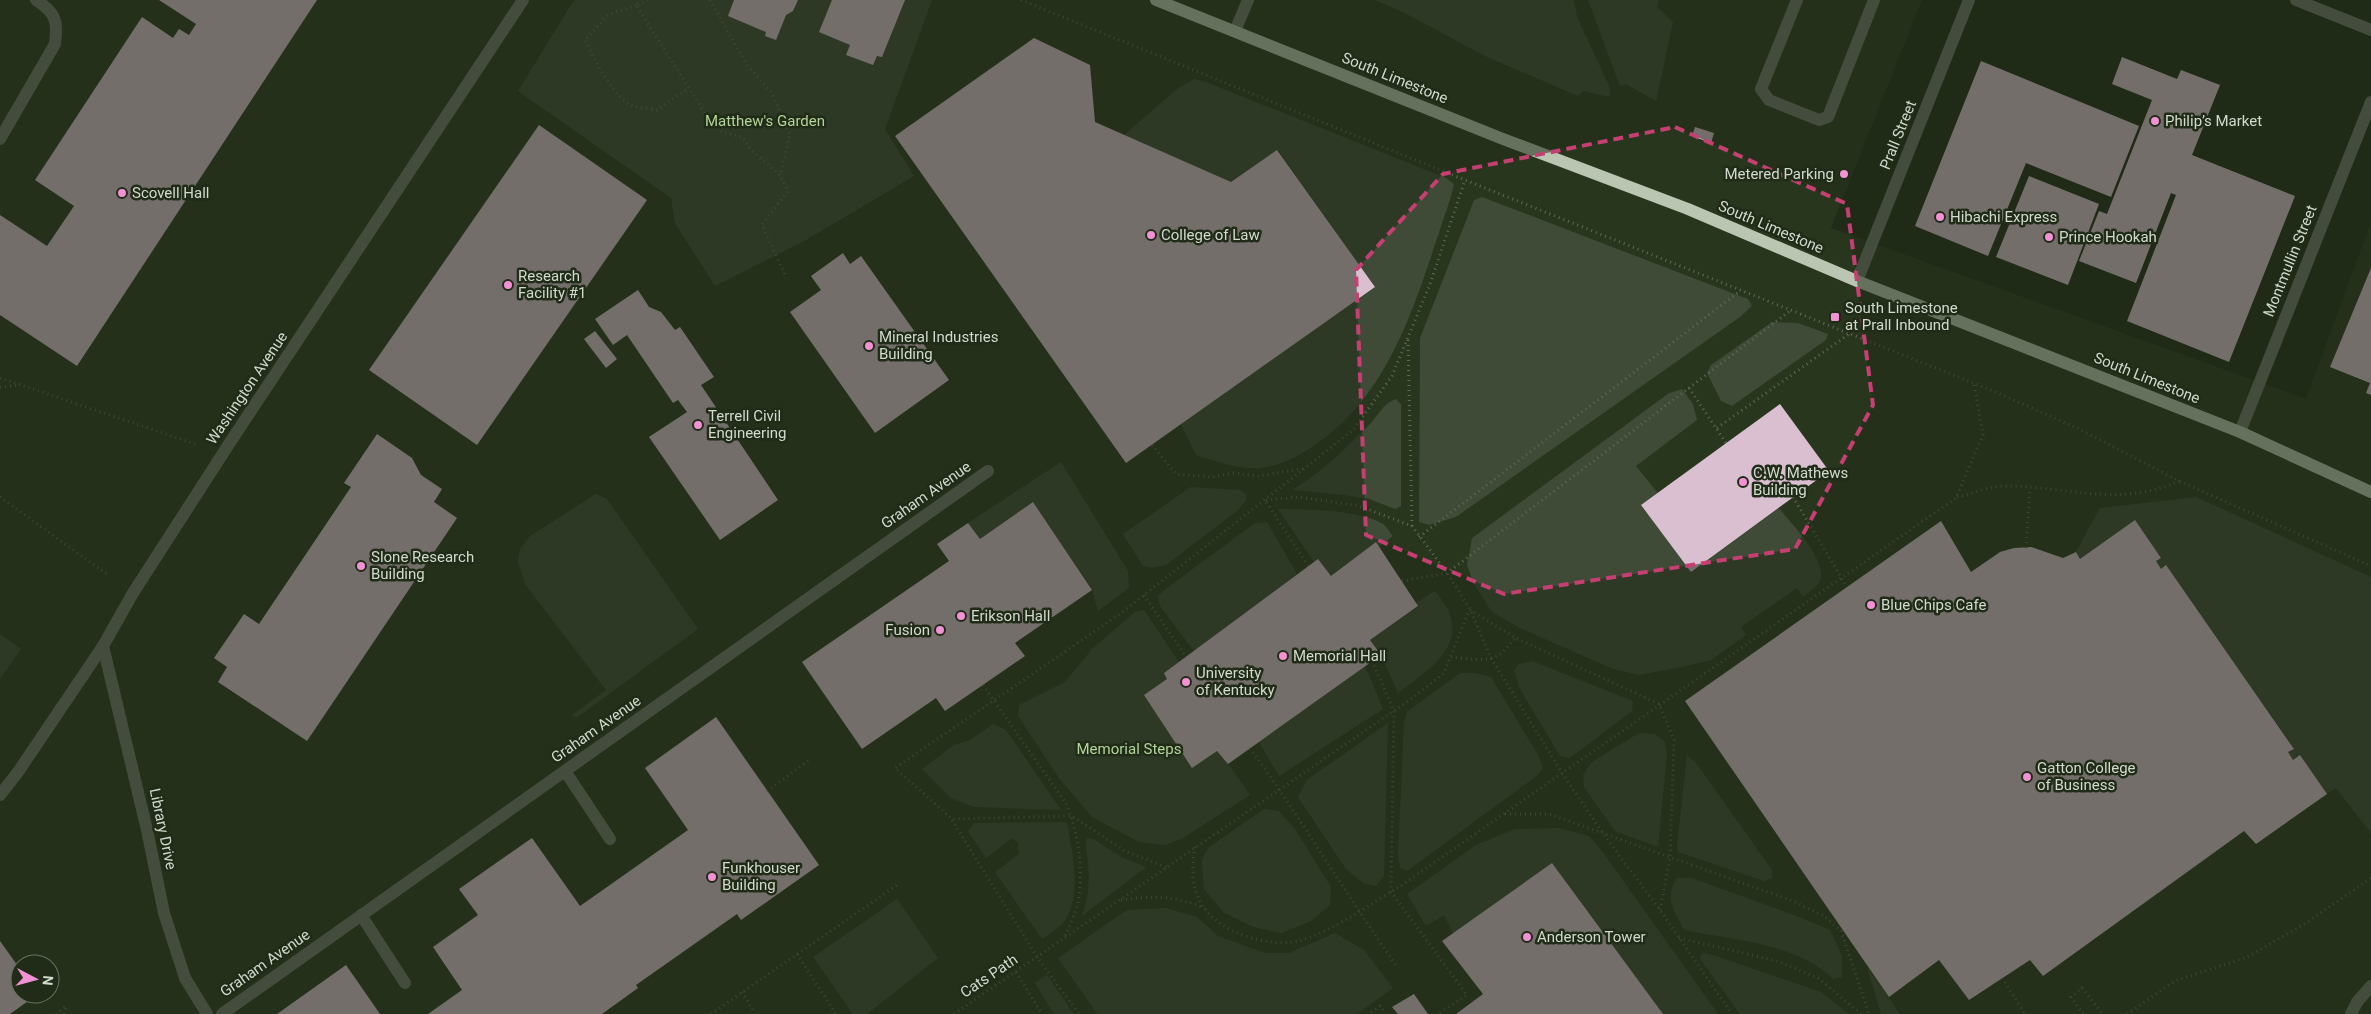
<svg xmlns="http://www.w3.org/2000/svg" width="2371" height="1014" viewBox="0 0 2371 1014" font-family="Roboto,sans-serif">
	<rect width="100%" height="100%" fill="#202b18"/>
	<path fill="#28361d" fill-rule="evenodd" d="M0,0H1922L1831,228L2306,399L2371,222V1014H0ZM20,964H50V994H20Z"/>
	<g fill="#3f4a37">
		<path d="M574,0H932L885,129L914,176L806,240L715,286L675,223L671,198L518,91Z"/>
		<path d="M1375,0H1574L1577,17L1610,88L1609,97L1583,91L1578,96L1485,56L1405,13Z"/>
		<path d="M1588,0H1659L1657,7L1673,22L1656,101L1626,84L1620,86Z"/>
		<path d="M1194,79L1206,82L1446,178L1454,184L1450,200C1420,286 1397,387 1318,443C1298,456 1284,465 1260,468C1239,470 1215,461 1196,455L1181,424L1375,287L1278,150L1231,182L1124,135L1177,89Z"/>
		<path d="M1482,197L1748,299L1752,306L1740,317L1456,517L1429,525L1419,522L1420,338L1469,213L1474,200Z"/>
		<path d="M1772,322L1798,323L1828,334L1826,340L1732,406L1721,401L1707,373L1711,365Z"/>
		<path d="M1682,389L1693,404L1697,420L1636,466L1658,493L1642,505L1691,572L1779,508C1791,523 1833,566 1818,584C1814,589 1807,593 1803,597L1797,588L1741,627L1746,635L1711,660L1682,667L1639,675L1613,669L1520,628L1492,612L1474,584L1467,565L1472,538L1669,393Z"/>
		<path d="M1396,399L1401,404V506L1395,509L1369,499L1344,495L1292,490C1321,473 1345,449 1369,425C1378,416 1383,403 1396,399Z"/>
		<path d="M1061,462L1128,571L1129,588L1098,611L1092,589L1033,502L980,539L968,523Z"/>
		<path d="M1191,487L1240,490L1246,494V500L1238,510L1166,565L1152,568L1143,566L1123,534Z"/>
		<path d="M596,494L607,499L698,629L576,718L572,715L606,690L525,584L518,561L520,549L530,536Z"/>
		<path d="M2196,497L2371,577V833L2336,788L2327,794L2300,755L2293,760L2288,752L2294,748L2166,566L2161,569L2156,561L2161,558L2135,521L2080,559L2076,552L2100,508Z"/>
		<path d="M1278,509C1304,509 1361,510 1383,524C1387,527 1390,533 1393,536L1379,547L1376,542L1331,576L1318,559L1314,562Z"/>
		<path d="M1267,522L1297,574L1194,651L1160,606L1158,596L1167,588L1255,523Z"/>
		<path d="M1435,591C1439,597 1445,603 1448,610C1466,649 1424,673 1398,693L1381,655L1370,640L1418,607L1416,603Z"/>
		<path d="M1144,610L1179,662L1164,673L1250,795L1183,838L1165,845L1139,842L1092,817L1059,778L1018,716L1019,705L1065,682L1093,648L1135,612Z"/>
		<path d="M0,634L21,649L0,679Z"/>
		<path d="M1532,661L1633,701L1632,711L1570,758L1560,756L1519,687L1514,670L1519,664Z"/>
		<path d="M1365,666L1383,709L1279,776L1259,742Z"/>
		<path d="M1460,673H1476L1491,677L1538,755L1543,768L1538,775L1407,871L1400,868L1398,855L1404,723L1407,712Z"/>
		<path d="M1388,723L1384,875L1376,886L1363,883L1346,869L1298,797L1307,780Z"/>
		<path d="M993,724L1006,730L1061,810L974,807L951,798L922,769L954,745L970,740Z"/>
		<path d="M1639,733L1655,734L1665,742L1667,754L1658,847L1615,831L1584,787L1583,775L1592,762Z"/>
		<path d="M1687,755L1696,763L1772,870V878L1764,881L1678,852L1677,846Z"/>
		<path d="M1264,809L1279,811L1295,829L1331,887L1330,905L1311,921L1281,933L1253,927L1223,912L1204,889L1202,860L1208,848Z"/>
		<path d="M1062,822L1067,823C1072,853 1082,890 1066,919C1062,927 1049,934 1042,939L995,872L1019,854L1018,843L1012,838L986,858L968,831L974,823Z"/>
		<path d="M1558,828L1589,836L1602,851L1718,1014H1663L1552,863L1453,933L1444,915L1426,926L1407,894L1476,845L1515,829Z"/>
		<path d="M1087,838L1093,839L1123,858L1146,867L1082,916C1088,899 1090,883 1088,865C1088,856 1084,846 1087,838Z"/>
		<path d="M1677,878H1692L1799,917L1830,930L1842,956V977L1833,979C1798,943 1732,940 1684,930C1674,911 1664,898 1677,878Z"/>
		<path d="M897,899L938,958L867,1014H853L813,957Z"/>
		<path d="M1166,908L1197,917L1218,936L1265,953H1289L1335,933L1364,950L1393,988L1357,1014H1100L1096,1012L1058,958L1127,910Z"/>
		<path d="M1702,953L1713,955L1821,992L1849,1014H1740L1700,959Z"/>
		<path d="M1867,967L1900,1014H1881Z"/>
		<path d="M1047,975L1074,1014H1054L1035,983Z"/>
	</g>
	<g fill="#d9bfd0">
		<path d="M159,0H317L77,366L0,315V215L47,246L74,206L35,180L142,17L173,38L179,29L189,35L196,24Z"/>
		<path d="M734,0H798L793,11L786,15L776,40L765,36L766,32L728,16Z"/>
		<path d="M832,0H905L882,57L877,56L873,65L846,55L850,45L819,32Z"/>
		<path d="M1034,38L1090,65L1095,122L1231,182L1277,150L1375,287L1126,463L895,136Z"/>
		<path d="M2122,57L2177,79L2181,70L2220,85L2192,155L2295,196L2229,362L2127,321L2176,195L2171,193L2136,283L2079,261L2099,211L2107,214L2152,100L2112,84Z"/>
		<path d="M1981,61L2139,126L2111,197L2026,163L1988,256L1915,226Z"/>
		<path d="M539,125L647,200L477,445L369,370Z"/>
		<path d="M1695,127L1714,133L1711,143L1692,136Z"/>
		<path d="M2029,176L2099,204L2068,285L1996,257Z"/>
		<path d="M843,253L850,264L861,256L949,380L875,433L790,312L821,290L811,276Z"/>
		<path d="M2371,268V395L2366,393L2370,383L2330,367Z"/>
		<path d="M638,290L649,307L661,312L675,330L680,327L714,377L701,385L778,500L720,540L649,437L687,412L678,400L673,403L627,335L613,345L595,319Z"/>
		<path d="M595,331L617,359L606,368L584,339Z"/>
		<path d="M1780,404L1829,471L1691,572L1641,505Z"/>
		<path d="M377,434L412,458L421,475L442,489L434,502L457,518L307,741L218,682L227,667L214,658L244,614L259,624L351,487L344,483Z"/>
		<path d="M1033,502L1092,590L1015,643L1025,656L945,711L936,698L862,749L802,662L949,561L937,544L968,523L980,539Z"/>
		<path d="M2135,520L2161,558L2156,561L2161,569L2166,565L2294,749L2288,752L2293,760L2300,755L2327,794L2256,844L2244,831L2043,976L2030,960L1969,1000L1939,960L1889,997L1685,701L1941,521L1971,572L2000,552L2014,548L2031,547L2063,558L2076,552L2080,559Z"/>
		<path d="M1376,542L1418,606L1370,640L1381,655L1228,764L1217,751L1192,768L1144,695L1167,679L1164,673L1314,562L1318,559L1331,576Z"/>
		<path d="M716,717L819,865L741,920L737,914L636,985L638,988L602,1014H428L462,990L433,947L478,915L459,889L532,838L580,906L688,830L645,768Z"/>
		<path d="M1552,863L1663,1014H1456L1483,994L1442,941Z"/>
		<path d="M0,941L20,969V994H38L10,1014H0Z"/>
		<path d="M346,965L380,1014H277Z"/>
		<path d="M1414,994L1428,1014H1398L1392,1007Z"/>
	</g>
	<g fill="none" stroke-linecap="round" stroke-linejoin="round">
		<g stroke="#5f6958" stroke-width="3" stroke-dasharray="1 4" stroke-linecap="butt">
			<path d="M648,0L636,5L705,113L722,132L742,137L751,150L780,175L788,191L762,225L785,275"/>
			<path d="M710,0L746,64L772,93L790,135L780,175"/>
			<path d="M1021,0L1465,180L1998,393L2079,429L2179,481L2371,566"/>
			<path d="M636,5L608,15L585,40C593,57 614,99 633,106C640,108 650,108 657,110L689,88"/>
			<path d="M1408,340L1412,526"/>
			<path d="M0,378L195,444"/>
			<path d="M0,387L20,385"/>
			<path d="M1689,388L1726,443"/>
			<path d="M1717,428L1849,334"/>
			<path d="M1152,445L1176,474L1212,477L1233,473L1258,476L1307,468"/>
			<path d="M0,497L108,575"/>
			<path d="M1793,497L1847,587"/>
			<path d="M1957,497C1971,494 1987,487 2001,486C2064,485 2117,509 2179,481"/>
			<path d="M1419,537L1740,291"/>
			<path d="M2026,548L2030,489"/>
			<path d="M1308,566L1265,500L1299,497L1359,506L1412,526L1447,573L1470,609L1491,658L1562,773L1604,835L1660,910L1732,1014"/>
			<path d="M1402,581L1447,573L1791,310"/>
			<path d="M1144,595L1186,657"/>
			<path d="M1470,610L1516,638L1659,704L1674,740L1670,858L1660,910"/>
			<path d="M1451,657C1465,658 1486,663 1499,655C1505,651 1510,643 1516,638"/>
			<path d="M1372,661L1394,711L1391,892L1467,995L1438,1014"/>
			<path d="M983,685L1065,802C1078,828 1084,873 1078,902C1075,915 1069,927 1064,938"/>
			<path d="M1250,748C1302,820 1347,896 1398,968"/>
			<path d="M767,791L808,761"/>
			<path d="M1505,814H1549L1793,901L1824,916L1841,931L1869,1014"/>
			<path d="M952,820L1037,957L1079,1014"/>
			<path d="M1195,847C1186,894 1204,923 1249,937C1265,942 1281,945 1298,941C1333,932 1371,903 1402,885L1956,498L1983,435L1974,384"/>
			<path d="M1166,867L1125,851L1072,816L952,819L895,768L1120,614L1353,430L1392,376L1430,284L1465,180"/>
			<path d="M1121,900C1154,895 1173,896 1205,908"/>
			<path d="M1679,938L1777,961L1818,978L1861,1014"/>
			<path d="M797,954L836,1014"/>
			<path d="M1016,972L1042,1014"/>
			<path d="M2002,978L2025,1014"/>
			<path d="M742,992L755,1014"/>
			<path d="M1371,1012L1380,1006L1386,1014"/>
			<path d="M56,1014L67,1005"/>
			<path d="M64,1014L67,1006"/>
			<path d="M711,1014L900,883"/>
			<path d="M954,1014L1411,699L1444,673L1469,610"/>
			<path d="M2083,1014L2071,997L2082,988L2103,1014"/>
			<path d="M2127,1014L2175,981L2247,957L2306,923L2371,878"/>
		</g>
		<g stroke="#70766c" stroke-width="12">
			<path d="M1797,0L1761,89L1769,100L1819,120L1828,117L1874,0"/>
			<path d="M2296,0L2371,30"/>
			<path d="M1235,31L1248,0"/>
			<path d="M0,139L55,44C58,21 56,13 36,0"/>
			<path d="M1857,281L1969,0"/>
			<path d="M2240,432L2371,102"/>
			<path d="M103,646L147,830L164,913L185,978L207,1014"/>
			<path d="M565,771L610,839"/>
			<path d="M0,795L18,772L103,646L133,593L229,444L523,0"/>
			<path d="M361,915L405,983"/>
			<path d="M222,1014L988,471"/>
			<path d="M2351,1014L2357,1002L2371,986"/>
		</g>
		<path stroke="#bac6b2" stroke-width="12" d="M1156,0L1503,139L1688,209L1857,281L2240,432L2371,492"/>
	</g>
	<path d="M0 0H2371V1014H0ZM1675,127L1847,204L1873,405L1795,549L1504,594L1366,535L1356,270L1443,174Z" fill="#202b18" fill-opacity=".55" fill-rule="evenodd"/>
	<path fill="none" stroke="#c53f72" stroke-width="4" stroke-dasharray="10 6" stroke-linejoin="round" d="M1675,127L1847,204L1873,405L1795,549L1504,594L1366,535L1356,270L1443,174Z"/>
	<g fill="#f391d5" stroke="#202b18" stroke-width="2">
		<circle cx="2155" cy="121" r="5"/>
		<circle cx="1844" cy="174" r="5"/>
		<circle cx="122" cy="193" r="5"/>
		<circle cx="1940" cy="217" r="5"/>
		<circle cx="1151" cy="235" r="5"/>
		<circle cx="2049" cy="237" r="5"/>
		<circle cx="508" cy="285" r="5"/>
		<rect x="1830" y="312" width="10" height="10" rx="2.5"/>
		<circle cx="869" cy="346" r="5"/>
		<circle cx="698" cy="425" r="5"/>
		<circle cx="1743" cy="482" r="5"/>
		<circle cx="361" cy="566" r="5"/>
		<circle cx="1871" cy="605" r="5"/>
		<circle cx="961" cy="616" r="5"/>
		<circle cx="940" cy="630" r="5"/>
		<circle cx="1283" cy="656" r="5"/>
		<circle cx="1186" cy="682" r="5"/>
		<circle cx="2027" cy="777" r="5"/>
		<circle cx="712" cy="877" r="5"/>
		<circle cx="1527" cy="937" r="5"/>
	</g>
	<g text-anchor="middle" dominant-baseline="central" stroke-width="5" stroke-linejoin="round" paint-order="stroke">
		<g font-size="15" fill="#d2dacd" stroke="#202b18">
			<text transform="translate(1395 78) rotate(22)">South Limestone</text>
			<text transform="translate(1898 135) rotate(-68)">Prall Street</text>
			<text transform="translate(1771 227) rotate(23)">South Limestone</text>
			<text transform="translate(2290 261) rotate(-68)">Montmullin Street</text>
			<text transform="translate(2147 378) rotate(22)">South Limestone</text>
			<text transform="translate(247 388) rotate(-56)">Washington Avenue</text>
			<text transform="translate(926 495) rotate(-35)">Graham Avenue</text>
			<text transform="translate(596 729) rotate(-35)">Graham Avenue</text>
			<text transform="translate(163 829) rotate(78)">Library Drive</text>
			<text transform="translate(265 963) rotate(-35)">Graham Avenue</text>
			<text transform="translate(989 976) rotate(-34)">Cats Path</text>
		</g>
		<g font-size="15" fill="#b2d399" stroke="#202b18">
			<text x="765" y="121">Matthew's Garden</text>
			<text x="1129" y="749">Memorial Steps</text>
		</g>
		<g font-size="15" fill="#d2dacd" stroke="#202b18" text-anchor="start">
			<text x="2165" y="121">Philip’s Market</text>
			<text x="1834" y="174" text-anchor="end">Metered Parking</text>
			<text x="132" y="193">Scovell Hall</text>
			<text x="1950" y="217">Hibachi Express</text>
			<text x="1161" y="235">College of Law</text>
			<text x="2059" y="237">Prince Hookah</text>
			<text x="518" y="276">Research<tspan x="518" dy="17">Facility #1</tspan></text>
			<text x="1845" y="308">South Limestone<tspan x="1845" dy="17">at Prall Inbound</tspan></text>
			<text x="879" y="337">Mineral Industries<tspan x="879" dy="17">Building</tspan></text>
			<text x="708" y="416">Terrell Civil<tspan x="708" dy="17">Engineering</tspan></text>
			<text x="1753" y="473">C.W. Mathews<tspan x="1753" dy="17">Building</tspan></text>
			<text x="371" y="557">Slone Research<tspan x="371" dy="17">Building</tspan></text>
			<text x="1881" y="605">Blue Chips Cafe</text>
			<text x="971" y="616">Erikson Hall</text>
			<text x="930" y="630" text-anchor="end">Fusion</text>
			<text x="1293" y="656">Memorial Hall</text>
			<text x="1196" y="673">University<tspan x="1196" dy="17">of Kentucky</tspan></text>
			<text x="2037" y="768">Gatton College<tspan x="2037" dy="17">of Business</tspan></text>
			<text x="722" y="868">Funkhouser<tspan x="722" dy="17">Building</tspan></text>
			<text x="1537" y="937">Anderson Tower</text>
		</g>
	</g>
	<g transform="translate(35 979) rotate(96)"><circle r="24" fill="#202b18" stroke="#677160"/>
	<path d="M0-4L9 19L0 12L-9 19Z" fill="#f391d5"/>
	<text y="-8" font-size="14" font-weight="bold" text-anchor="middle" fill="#d2dacd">N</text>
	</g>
</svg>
